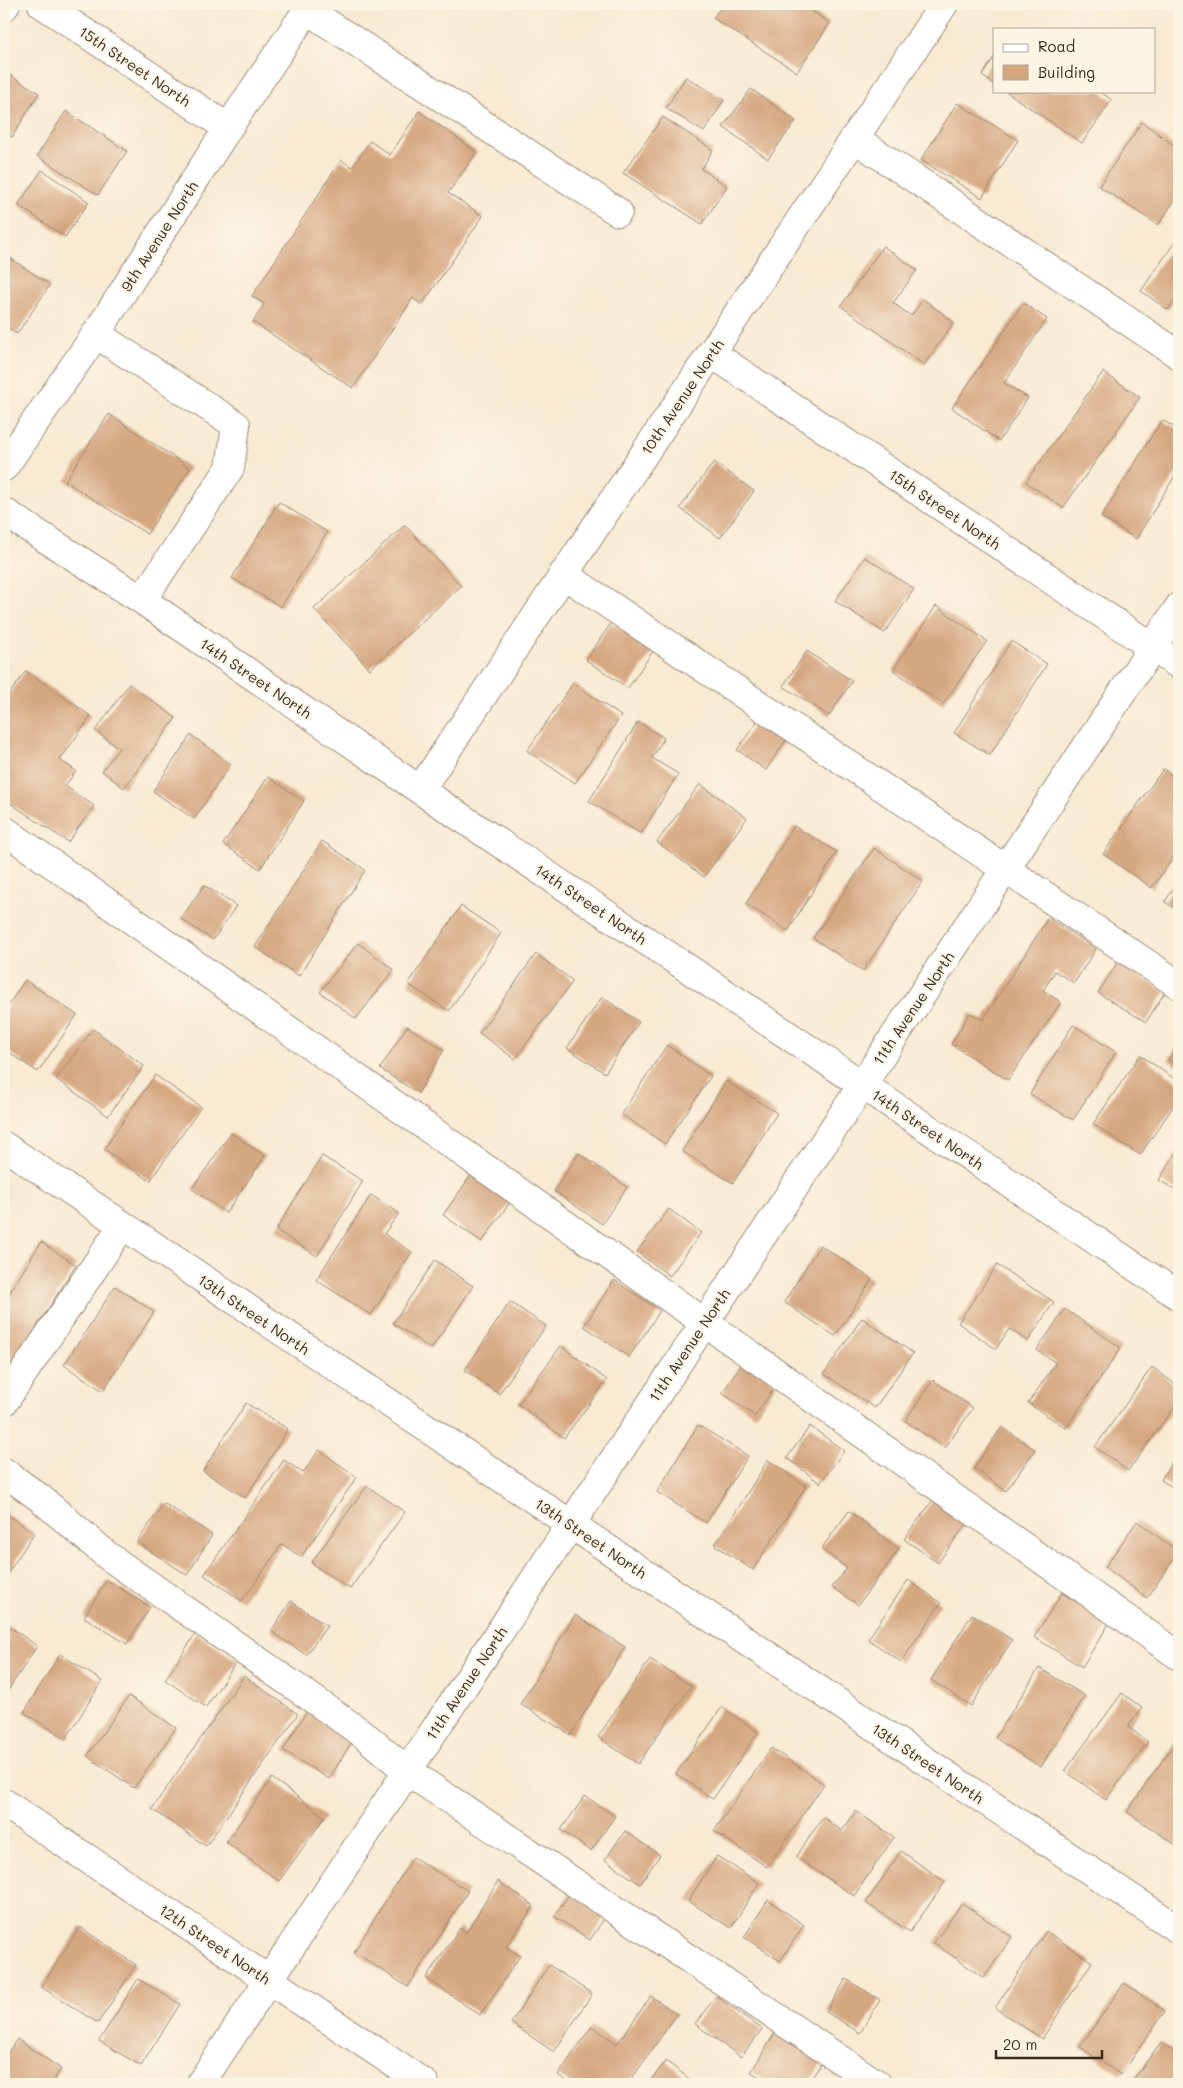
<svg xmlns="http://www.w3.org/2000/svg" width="1183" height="2088" viewBox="0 0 1183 2088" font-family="Mali,sans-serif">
	<rect width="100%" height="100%" fill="#fcf5e5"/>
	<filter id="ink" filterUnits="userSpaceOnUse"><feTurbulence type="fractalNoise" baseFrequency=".02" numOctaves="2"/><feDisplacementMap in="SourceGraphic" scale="10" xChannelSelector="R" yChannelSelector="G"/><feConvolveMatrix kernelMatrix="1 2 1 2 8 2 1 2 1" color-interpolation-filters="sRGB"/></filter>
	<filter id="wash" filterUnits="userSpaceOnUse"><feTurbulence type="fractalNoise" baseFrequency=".0096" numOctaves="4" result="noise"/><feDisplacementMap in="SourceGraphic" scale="20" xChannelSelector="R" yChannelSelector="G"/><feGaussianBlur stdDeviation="1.12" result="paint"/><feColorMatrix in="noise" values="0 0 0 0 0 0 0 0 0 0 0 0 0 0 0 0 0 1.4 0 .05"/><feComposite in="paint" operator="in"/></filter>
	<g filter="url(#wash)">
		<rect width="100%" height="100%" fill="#f8ead3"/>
		<g id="blocks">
			<g fill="#d5a781">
				<path d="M723,4H801L830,23L797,72L713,18Z"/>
				<path d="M994,57V84L982,76Z"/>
				<path d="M4,71L39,93L12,137L4,132Z"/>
				<path d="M686,77L724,100L704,132L666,108Z"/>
				<path d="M751,89L796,121L768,159L723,127Z"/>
				<path d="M1005,91H1099L1112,100L1082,143Z"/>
				<path d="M957,103L1018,140L982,198L921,160Z"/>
				<path d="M66,111L127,151L98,195L37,156Z"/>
				<path d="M419,111L477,152L448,193L483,216L422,305L413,298L353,388L253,322L264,304L252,296L341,160L352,167L370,141L390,155Z"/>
				<path d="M663,117L713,150L701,169L727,186L702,224L623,173Z"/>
				<path d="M1142,122L1179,149V194L1158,225L1099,186Z"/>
				<path d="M42,170L89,202L65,237L18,205Z"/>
				<path d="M1179,236V294L1168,310L1141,291Z"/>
				<path d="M883,246L917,270L893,303L911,316L923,299L954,322L924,365L841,306Z"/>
				<path d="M4,254L50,285L17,334L4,325Z"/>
				<path d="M1023,303L1047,319L1004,383L1028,398L999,441L952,408Z"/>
				<path d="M1103,372L1140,397L1063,508L1026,482Z"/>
				<path d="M109,414L190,468L147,534L65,481Z"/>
				<path d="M1162,420L1179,430V469L1136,539L1101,517Z"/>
				<path d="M714,462L754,491L720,538L680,508Z"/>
				<path d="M279,502L327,532L281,607L232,578Z"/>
				<path d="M405,525L461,586L370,669L314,609Z"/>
				<path d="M865,557L914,589L885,633L835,601Z"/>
				<path d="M936,606L987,641L943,704L893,670Z"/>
				<path d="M611,623L653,651L628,688L586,660Z"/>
				<path d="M1011,641L1047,664L990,755L954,733Z"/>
				<path d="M807,651L852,681L829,716L783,686Z"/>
				<path d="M26,671L91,716L60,760L76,771L65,786L94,806L68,842L4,799V702Z"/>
				<path d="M573,683L621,716L575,783L527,751Z"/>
				<path d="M129,684L176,718L124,788L102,771L119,748L95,731Z"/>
				<path d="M760,717L788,737L766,770L737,750Z"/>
				<path d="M638,722L664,738L652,758L678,774L641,834L589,801Z"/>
				<path d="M191,735L231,764L194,819L153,791Z"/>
				<path d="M1163,769L1179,780V849L1152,888L1103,854Z"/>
				<path d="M268,777L304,801L260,869L223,844Z"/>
				<path d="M700,784L747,818L704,877L657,842Z"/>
				<path d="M794,826L837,852L788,931L746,904Z"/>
				<path d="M322,841L365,870L299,976L255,947Z"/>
				<path d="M874,848L923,881L863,971L813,938Z"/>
				<path d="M1179,879V911L1165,902Z"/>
				<path d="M204,885L236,906L213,940L181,919Z"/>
				<path d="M461,906L501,933L449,1011L408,984Z"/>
				<path d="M1048,918L1096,949L1074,983L1055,971L1043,991L1061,1002L1008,1080L951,1044L970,1013L983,1020Z"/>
				<path d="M358,943L394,970L356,1019L320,992Z"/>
				<path d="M536,954L573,981L515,1059L479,1033Z"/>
				<path d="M1118,962L1165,992L1146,1022L1098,993Z"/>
				<path d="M25,980L77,1015L38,1072L4,1049V1012Z"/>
				<path d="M602,997L639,1022L605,1073L567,1048Z"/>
				<path d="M1073,1025L1116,1052L1073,1120L1030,1094Z"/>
				<path d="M407,1026L444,1050L418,1093L380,1069Z"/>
				<path d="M93,1029L144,1066L108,1116L56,1079Z"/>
				<path d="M1179,1044V1067L1168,1060Z"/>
				<path d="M667,1045L711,1076L665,1144L621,1114Z"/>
				<path d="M1140,1055L1179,1082V1098L1140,1155L1093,1124Z"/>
				<path d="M155,1075L201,1107L150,1181L104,1149Z"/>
				<path d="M726,1081L777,1113L733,1183L682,1151Z"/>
				<path d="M231,1133L265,1156L226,1213L192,1189Z"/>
				<path d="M1179,1148V1192L1159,1180Z"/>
				<path d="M579,1153L627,1187L602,1224L554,1191Z"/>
				<path d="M322,1156L363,1181L317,1256L276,1230Z"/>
				<path d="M474,1171L513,1198L482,1242L443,1215Z"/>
				<path d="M371,1195L399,1213L384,1234L412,1252L371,1315L316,1280Z"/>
				<path d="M669,1209L701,1233L670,1276L637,1252Z"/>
				<path d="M41,1242L76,1265L11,1367L4,1363V1302Z"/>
				<path d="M820,1245L872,1279L835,1336L784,1302Z"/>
				<path d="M435,1260L473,1286L431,1349L393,1323Z"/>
				<path d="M997,1265L1054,1302L1028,1341L1009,1329L996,1349L958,1323Z"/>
				<path d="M614,1280L660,1311L629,1357L584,1326Z"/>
				<path d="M115,1286L154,1312L103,1391L64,1365Z"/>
				<path d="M510,1302L546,1326L499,1394L465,1370Z"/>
				<path d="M1065,1309L1121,1348L1066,1428L1028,1403L1056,1363L1037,1350Z"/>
				<path d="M862,1318L913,1353L875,1408L824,1374Z"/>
				<path d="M561,1346L607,1380L564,1438L518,1404Z"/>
				<path d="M743,1362L777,1384L755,1416L722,1393Z"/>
				<path d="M1152,1367L1179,1387V1401L1128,1471L1095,1447Z"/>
				<path d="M933,1380L973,1408L945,1448L905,1421Z"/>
				<path d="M246,1403L288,1429L246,1498L203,1471Z"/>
				<path d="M698,1425L748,1456L706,1523L657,1492Z"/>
				<path d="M810,1426L844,1451L820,1483L787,1458Z"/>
				<path d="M1002,1427L1035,1450L1006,1491L974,1468Z"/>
				<path d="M319,1450L357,1477L301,1557L282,1544L242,1601L204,1575L284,1460L303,1473Z"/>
				<path d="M1179,1450V1491L1161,1480Z"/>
				<path d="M768,1460L806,1486L753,1570L715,1545Z"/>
				<path d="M367,1486L405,1512L350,1589L311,1563Z"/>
				<path d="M936,1496L969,1520L938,1563L904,1539Z"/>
				<path d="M164,1503L212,1535L187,1575L137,1542Z"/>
				<path d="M849,1511L899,1549L858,1605L832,1587L847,1568L821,1549Z"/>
				<path d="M4,1512L34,1533L4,1579Z"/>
				<path d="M1137,1521L1179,1552L1147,1598L1105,1567Z"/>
				<path d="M107,1580L150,1607L127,1644L84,1617Z"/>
				<path d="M908,1580L941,1603L901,1662L868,1639Z"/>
				<path d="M1062,1593L1110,1622L1082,1667L1034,1637Z"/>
				<path d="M291,1601L327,1626L306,1655L271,1631Z"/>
				<path d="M972,1614L1012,1640L971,1706L931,1680Z"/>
				<path d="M575,1615L625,1647L571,1735L520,1704Z"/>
				<path d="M4,1623L37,1646L4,1697Z"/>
				<path d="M196,1633L237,1661L206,1707L165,1680Z"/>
				<path d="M60,1654L102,1681L66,1739L24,1712Z"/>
				<path d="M650,1659L691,1686L638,1764L598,1737Z"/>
				<path d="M1039,1668L1085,1696L1041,1767L995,1738Z"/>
				<path d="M244,1676L298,1714L206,1846L152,1809Z"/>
				<path d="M1122,1693L1142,1708L1128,1727L1148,1742L1106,1800L1065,1771Z"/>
				<path d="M129,1696L176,1728L134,1788L87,1756Z"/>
				<path d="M722,1707L758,1732L713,1799L676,1774Z"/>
				<path d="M307,1711L353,1740L329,1779L283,1750Z"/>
				<path d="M1179,1736V1847L1127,1812Z"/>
				<path d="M771,1748L824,1784L767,1867L714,1831Z"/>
				<path d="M272,1778L325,1817L279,1881L226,1842Z"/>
				<path d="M585,1796L615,1816L591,1851L561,1830Z"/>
				<path d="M856,1811L894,1837L854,1896L796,1857L823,1817L842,1831Z"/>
				<path d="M625,1831L660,1855L640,1884L605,1860Z"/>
				<path d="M901,1851L945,1882L910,1932L866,1903Z"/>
				<path d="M717,1856L759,1883L731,1928L688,1901Z"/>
				<path d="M413,1857L468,1891L408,1987L354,1952Z"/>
				<path d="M498,1881L534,1906L506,1947L520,1956L480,2015L426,1978L460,1928L466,1933Z"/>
				<path d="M576,1884L611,1908L590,1940L554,1916Z"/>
				<path d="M768,1900L804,1925L780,1961L744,1937Z"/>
				<path d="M962,1903L1012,1937L984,1978L934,1943Z"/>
				<path d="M80,1927L136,1965L98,2023L41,1987Z"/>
				<path d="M1046,1931L1092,1962L1042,2039L995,2008Z"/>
				<path d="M549,1965L592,1994L554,2052L511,2023Z"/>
				<path d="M138,1979L180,2004L141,2066L99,2041Z"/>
				<path d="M846,1979L880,2000L860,2033L826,2012Z"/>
				<path d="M1124,1983L1165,2011L1121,2075L1080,2047Z"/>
				<path d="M651,1996L677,2014L628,2084H571L558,2075L592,2026L617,2044Z"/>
				<path d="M716,1996L762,2029L741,2057L695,2024Z"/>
				<path d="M775,2033L822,2062L808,2084H771L751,2072Z"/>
				<path d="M17,2039L61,2069L51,2084H15L4,2076V2059Z"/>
				<path d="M1161,2042L1179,2055V2084H1130Z"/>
				<path d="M666,2061L696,2084H648Z"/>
			</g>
		</g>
	</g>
	<g filter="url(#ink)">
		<use href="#blocks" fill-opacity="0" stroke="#9a8a78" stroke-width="1"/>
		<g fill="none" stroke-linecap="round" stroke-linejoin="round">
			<defs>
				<g id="minor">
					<path d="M42,4L228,128"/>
					<path d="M4,7L6,4"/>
					<path d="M307,10L618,212"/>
					<path d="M854,138L1179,355"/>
					<path d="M96,334L236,425L230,468L142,600"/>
					<path d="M711,353L1179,665"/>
					<path d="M4,467L96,334L228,128L311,4"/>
					<path d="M4,512L142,600L420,790L1179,1296"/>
					<path d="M563,574L1179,985"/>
					<path d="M420,790L944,4"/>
					<path d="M4,830L1179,1656"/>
					<path d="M4,1146L1179,1930"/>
					<path d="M4,1402L122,1226"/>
					<path d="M4,1472L40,1498L108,1556L363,1734L407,1771L877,2084"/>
					<path d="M4,1803L425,2084"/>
					<path d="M200,2084L1179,607"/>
				</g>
			</defs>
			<use href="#minor" stroke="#9a8a78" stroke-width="30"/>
			<use href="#minor" stroke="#fff" stroke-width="28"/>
		</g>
	</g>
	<g text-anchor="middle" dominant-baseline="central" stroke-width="4" stroke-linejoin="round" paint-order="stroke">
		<g font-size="15" fill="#3b2a1e" stroke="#fcf5e5">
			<text transform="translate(135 66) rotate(34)">15th Street North</text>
			<text transform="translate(159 236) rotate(-57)">9th Avenue North</text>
			<text transform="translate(682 397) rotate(-56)">10th Avenue North</text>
			<text transform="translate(945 509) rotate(34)">15th Street North</text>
			<text transform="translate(256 678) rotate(34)">14th Street North</text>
			<text transform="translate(591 904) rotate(34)">14th Street North</text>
			<text transform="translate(913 1008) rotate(-56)">11th Avenue North</text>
			<text transform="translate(928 1129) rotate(34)">14th Street North</text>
			<text transform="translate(254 1314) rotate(34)">13th Street North</text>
			<text transform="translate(689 1345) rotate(-56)">11th Avenue North</text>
			<text transform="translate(591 1538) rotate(34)">13th Street North</text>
			<text transform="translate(466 1683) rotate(-56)">11th Avenue North</text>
			<text transform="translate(928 1763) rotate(34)">13th Street North</text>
			<text transform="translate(215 1944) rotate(34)">12th Street North</text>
		</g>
	</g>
	<rect width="1183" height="2088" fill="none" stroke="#fcf5e5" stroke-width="20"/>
	<rect x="993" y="28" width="162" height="65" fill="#fcf5e5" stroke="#afa495"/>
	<rect x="1003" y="44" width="25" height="8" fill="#ffffff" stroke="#afa495"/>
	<text x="1038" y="52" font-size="15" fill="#3b2a1e">Road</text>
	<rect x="1003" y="65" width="25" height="15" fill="#d5a781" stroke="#afa495"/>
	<text x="1038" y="78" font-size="15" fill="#3b2a1e">Building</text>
	<path d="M996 2050v8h106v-8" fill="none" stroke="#3b2a1e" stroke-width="2.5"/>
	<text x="1003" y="2050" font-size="15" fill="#3b2a1e" stroke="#fcf5e5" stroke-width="4" paint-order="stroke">20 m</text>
</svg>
